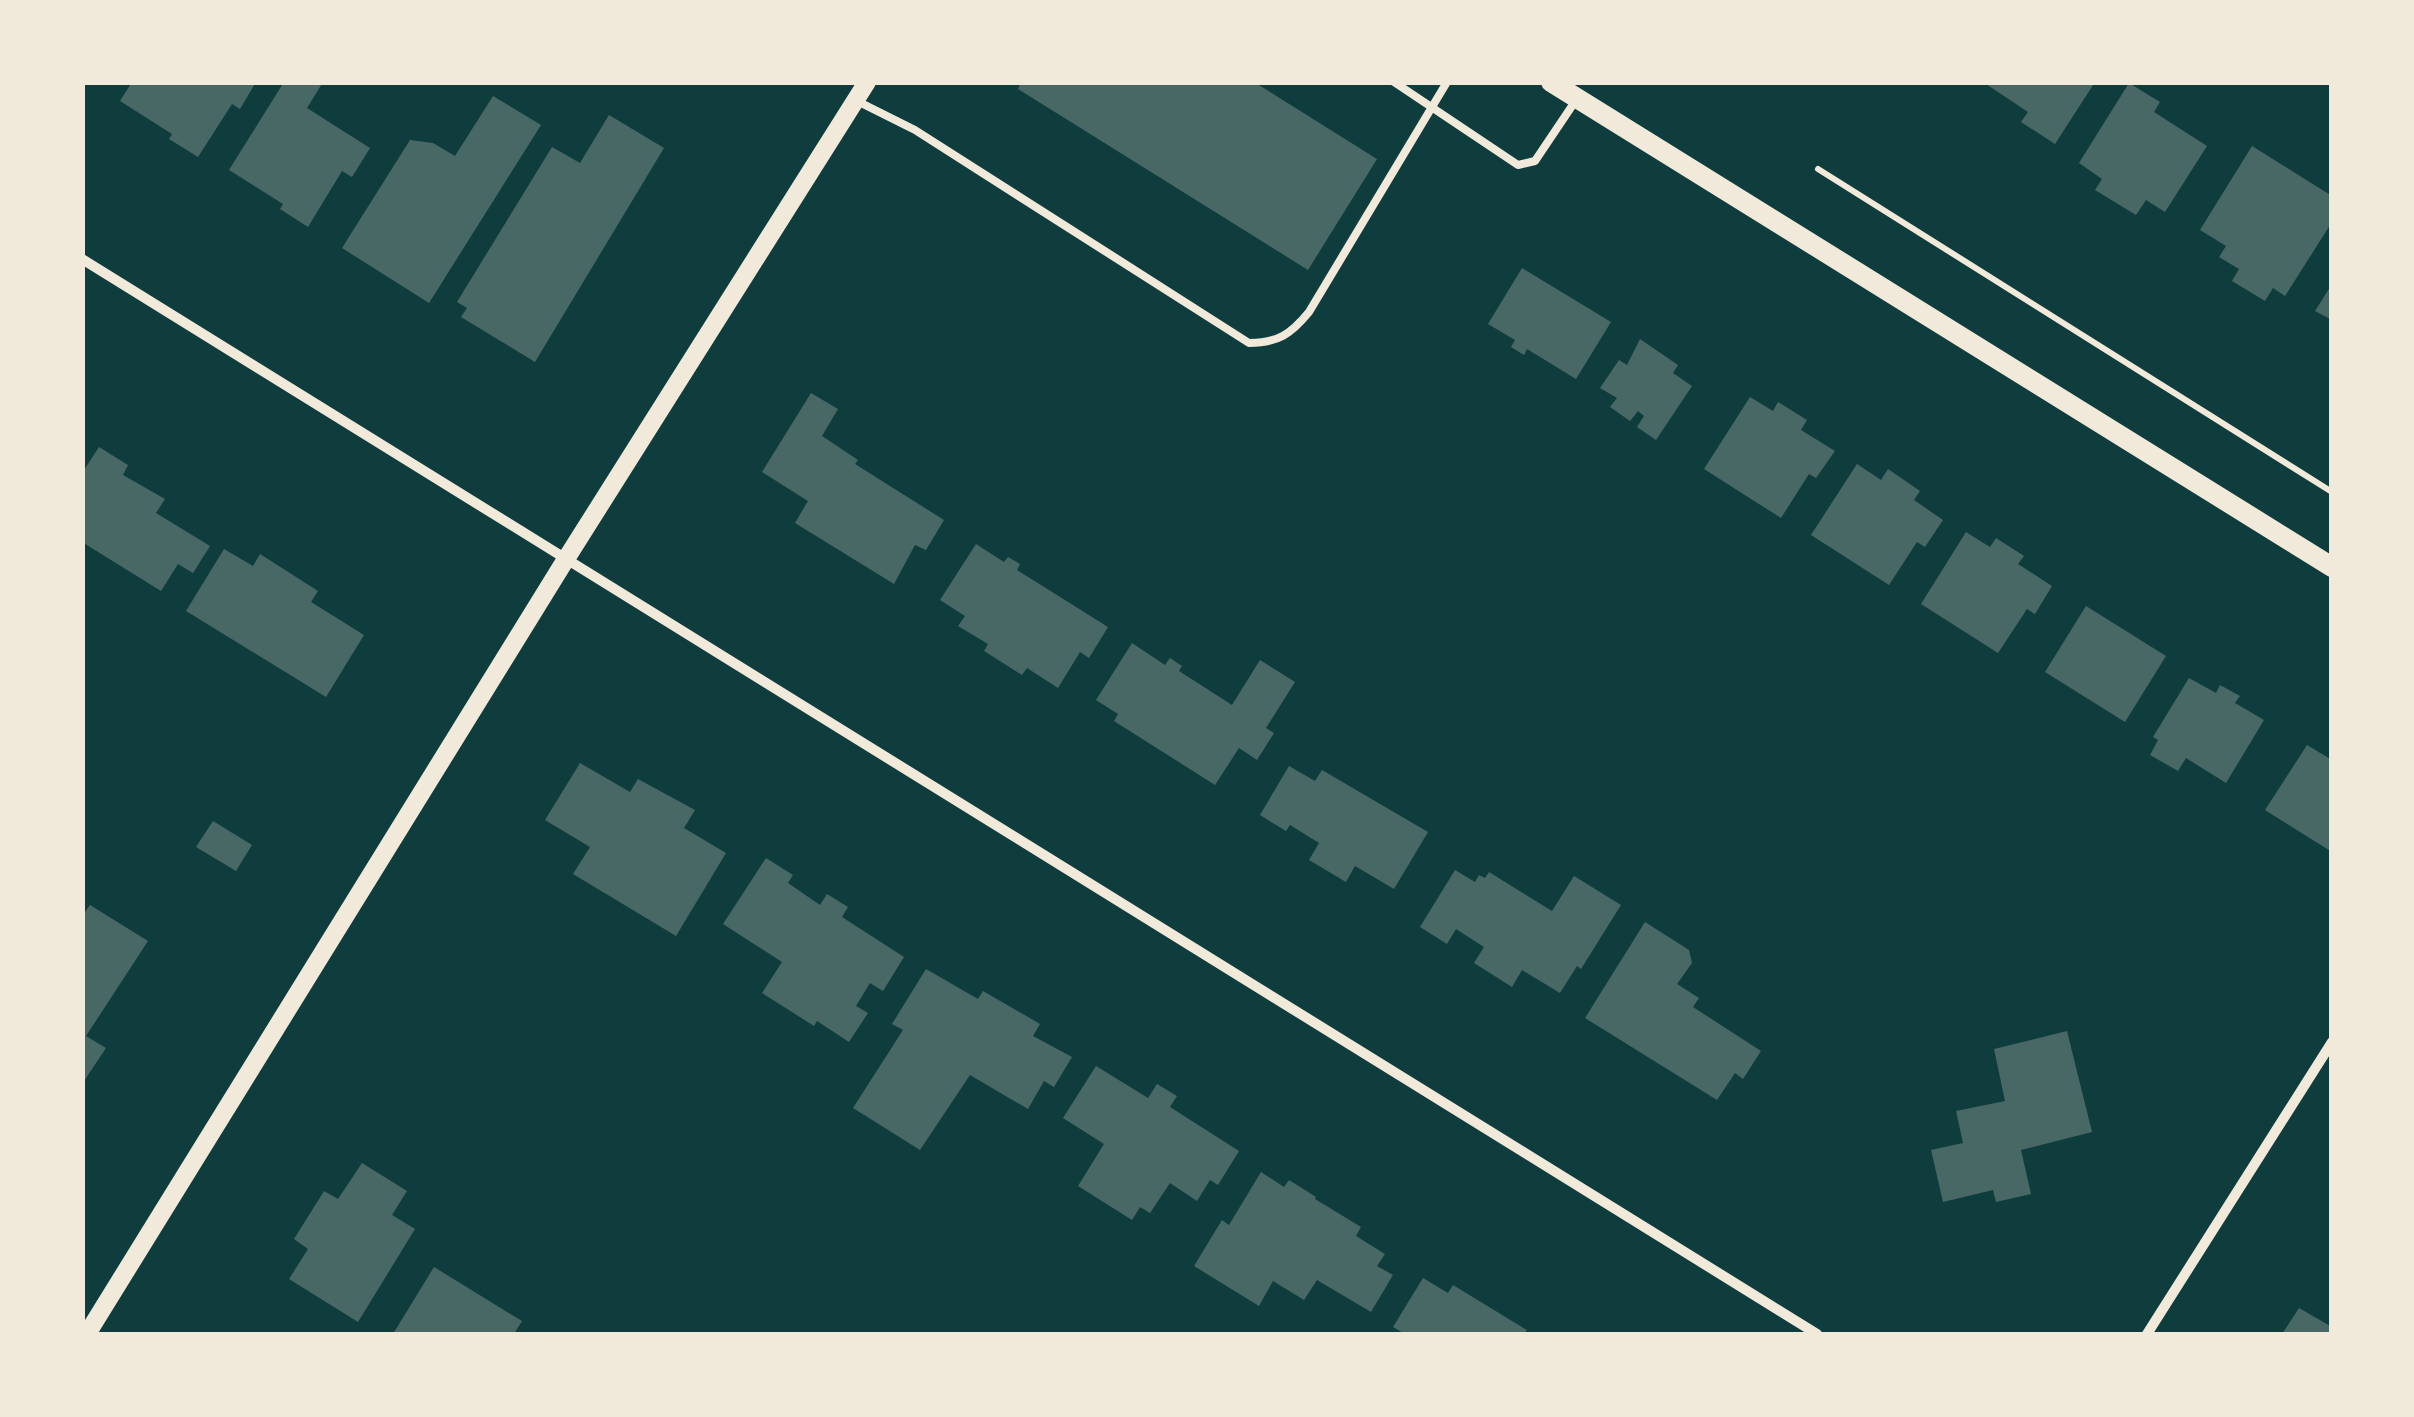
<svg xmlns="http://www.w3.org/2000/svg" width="2414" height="1417" viewBox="0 0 2414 1417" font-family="Cabin,sans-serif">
	<rect width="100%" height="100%" fill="#0f3d3e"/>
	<g fill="#486865">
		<path d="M132,82H256L240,109L232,104L198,157L169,139L172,134L120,101Z"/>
		<path d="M284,82H323L307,108L370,148L352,177L342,171L308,227L280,209L283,204L229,170Z"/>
		<path d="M1021,82H1254L1377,159L1308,270L1018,89Z"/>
		<path d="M1983,82H2095L2055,144L2021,122L2028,112Z"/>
		<path d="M2129,83L2160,102L2154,112L2207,146L2165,212L2146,200L2136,215L2095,190L2102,179L2079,163Z"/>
		<path d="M493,96L541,125L429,303L342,248L410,140L433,143L455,156Z"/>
		<path d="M609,115L664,148L535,362L461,317L467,308L457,302L552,147L580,163Z"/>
		<path d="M2252,146L2332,196V222L2285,296L2273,288L2265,301L2232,281L2239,269L2219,257L2226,246L2200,230Z"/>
		<path d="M1522,268L1611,322L1576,379L1527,349L1524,355L1511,347L1515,340L1488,324Z"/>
		<path d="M2332,284V320L2315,311Z"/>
		<path d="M1640,339L1678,365L1673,373L1692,386L1656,440L1637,427L1644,416L1638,411L1630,421L1610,407L1617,398L1600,388L1619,360L1627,365Z"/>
		<path d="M811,393L838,409L822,436L858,460L855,464L944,520L926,550L915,545L894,584L795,523L808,501L762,472Z"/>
		<path d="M1750,397L1773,411L1778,402L1807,420L1801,430L1835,451L1816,478L1809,474L1781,518L1704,469Z"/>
		<path d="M99,447L128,465L123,475L165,499L156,513L210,546L193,573L178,564L161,591L82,542V473Z"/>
		<path d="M1857,464L1881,480L1888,469L1920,491L1914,500L1943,520L1925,547L1917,542L1889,585L1811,535Z"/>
		<path d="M1966,532L1990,547L1996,538L2024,556L2018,564L2052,586L2035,614L2027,609L1998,653L1921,604Z"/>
		<path d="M976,544L1004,562L1008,557L1020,564L1017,570L1108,627L1089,658L1080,652L1058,688L1027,668L1022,675L984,651L988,644L958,626L965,616L940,600Z"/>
		<path d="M224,549L253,566L260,554L318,591L311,602L364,635L326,697L186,611Z"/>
		<path d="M2086,606L2166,656L2125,722L2045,672Z"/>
		<path d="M1132,643L1165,665L1170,658L1182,666L1179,671L1232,705L1260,660L1295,682L1266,728L1274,733L1257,760L1239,748L1215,785L1114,721L1118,714L1096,700Z"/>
		<path d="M2189,678L2216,693L2220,685L2240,696L2235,703L2264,720L2226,783L2186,758L2178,771L2150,755L2158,740L2153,737Z"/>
		<path d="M2307,745L2332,760V852L2265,810Z"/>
		<path d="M580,763L630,792L638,779L695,810L684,828L726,853L676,936L573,874L590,847L545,820Z"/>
		<path d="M1289,766L1315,781L1322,770L1428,832L1394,889L1355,866L1346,882L1309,860L1319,843L1290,825L1286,831L1260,815Z"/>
		<path d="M213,821L252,845L236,871L196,847Z"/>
		<path d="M766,858L793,875L788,883L820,905L827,894L848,907L842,917L904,957L883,991L870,983L856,1006L868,1013L849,1042L817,1021L814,1026L762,993L782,962L723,924Z"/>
		<path d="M1455,870L1475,882L1479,875L1485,878L1489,872L1552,911L1574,876L1621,905L1581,969L1577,966L1560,993L1522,970L1512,987L1474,963L1484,947L1456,929L1447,944L1420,927Z"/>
		<path d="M90,905L148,941L86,1036L106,1048L82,1084V916Z"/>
		<path d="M1645,922L1689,950L1692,963L1677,984L1699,998L1693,1007L1761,1051L1743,1079L1735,1073L1717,1100L1585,1018Z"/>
		<path d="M926,969L978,999L983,991L1040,1024L1033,1036L1072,1057L1054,1087L1044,1081L1028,1109L970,1075L920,1150L853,1108L903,1030L892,1024Z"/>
		<path d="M2067,1031L2092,1132L2021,1150L2031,1194L1996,1202L1993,1190L1943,1202L1931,1150L1963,1143L1956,1111L2005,1101L1994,1049Z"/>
		<path d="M1096,1066L1148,1098L1157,1084L1177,1096L1170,1107L1239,1151L1218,1185L1210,1180L1197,1201L1170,1183L1150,1213L1140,1207L1132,1220L1078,1186L1104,1144L1063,1118Z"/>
		<path d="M362,1163L407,1191L392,1215L415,1229L358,1322L289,1279L308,1249L294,1239L324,1191L338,1199Z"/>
		<path d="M1261,1172L1284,1187L1289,1180L1316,1197L1315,1199L1361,1227L1356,1236L1385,1254L1377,1266L1393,1275L1371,1312L1317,1280L1304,1300L1273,1281L1259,1306L1194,1266L1222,1220L1229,1225Z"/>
		<path d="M434,1267L522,1321L514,1334H393Z"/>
		<path d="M1423,1278L1448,1293L1453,1285L1527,1330L1524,1334H1405L1393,1327Z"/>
		<path d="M2299,1308L2332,1327V1334H2282Z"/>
	</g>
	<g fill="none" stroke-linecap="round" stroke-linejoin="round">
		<path stroke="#f1e9da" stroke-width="6" d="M1818,169L2332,492"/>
		<g stroke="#f1e9da" stroke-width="8">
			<path d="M1394,82L1518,165L1535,161L1576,100"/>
			<path d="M855,100L915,130L1249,343C1278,343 1291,334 1309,312L1447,82"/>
		</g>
		<g stroke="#f1e9da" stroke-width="10">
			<path d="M82,259L1817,1334"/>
			<path d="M2147,1334L2332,1042"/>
		</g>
		<path stroke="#f1e9da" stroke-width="18" d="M87,1334L566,559L867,82"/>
		<path stroke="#f1e9da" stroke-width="20" d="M1551,82L2332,567"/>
	</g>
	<rect width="2414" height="1417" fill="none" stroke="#f1e9da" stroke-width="170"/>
</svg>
